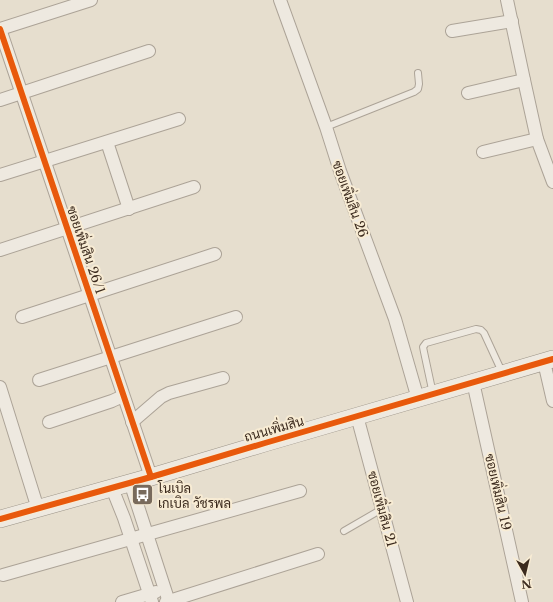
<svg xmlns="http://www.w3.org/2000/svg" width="553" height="602" viewBox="0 0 553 602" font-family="'Libre Baskerville',Sarabun,serif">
	<rect width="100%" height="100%" fill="#e6dece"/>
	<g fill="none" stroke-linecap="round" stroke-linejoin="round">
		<defs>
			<g id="lane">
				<path d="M326,127L414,92L418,89L419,84L418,73"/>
				<path d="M433,394L424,352L423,347L426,343L476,329L481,330L484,333L502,372"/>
				<path d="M344,531L382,509"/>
			</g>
			<g id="street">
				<path d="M280,0L326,127L340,171L395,319L418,399"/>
				<path d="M507,0L524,80L537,139L553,182"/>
				<path d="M0,29L151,477"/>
				<path d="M0,29L91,0"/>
				<path d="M452,31L512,21"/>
				<path d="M468,93L524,80"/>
				<path d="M0,100L149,51"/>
				<path d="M107,142L129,209"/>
				<path d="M483,152L537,139"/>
				<path d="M0,175L179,119"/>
				<path d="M0,250L194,187"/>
				<path d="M22,317L215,254"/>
				<path d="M544,362L553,401"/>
				<path d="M39,380L236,317"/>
				<path d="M473,382L522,602"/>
				<path d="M0,387L38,509"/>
				<path d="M357,416L407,602"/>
				<path d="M49,422L112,401L123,396"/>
				<path d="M132,422L161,397L169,393L223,378"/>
				<path d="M130,482L169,602"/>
				<path d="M112,488L124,518L152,602"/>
				<path d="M3,575L300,491"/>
				<path d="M122,602L156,592"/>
				<path d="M166,602L318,554"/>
			</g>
			<path id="secondary" d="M0,519L151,477L265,443L553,359"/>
		</defs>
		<use href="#lane" stroke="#aca397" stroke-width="8"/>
		<use href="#street" stroke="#aca397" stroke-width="14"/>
		<use href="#secondary" stroke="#9b9387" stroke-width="18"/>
		<use href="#lane" stroke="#eee9e0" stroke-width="6"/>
		<use href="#street" stroke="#eee9e0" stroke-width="12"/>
		<use href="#secondary" stroke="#eee9e0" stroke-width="17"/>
		<defs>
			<g id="cycleway">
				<path d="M0,29L151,477"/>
				<path d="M0,519L151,477L265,443L553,359"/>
			</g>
		</defs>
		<use href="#cycleway" stroke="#f8ecd4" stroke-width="8"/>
		<use href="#cycleway" stroke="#e8590c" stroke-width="6"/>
	</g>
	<defs>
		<symbol id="bus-square" viewBox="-11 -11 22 22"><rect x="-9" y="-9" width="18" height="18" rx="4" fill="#786a5c" stroke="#f8ecd4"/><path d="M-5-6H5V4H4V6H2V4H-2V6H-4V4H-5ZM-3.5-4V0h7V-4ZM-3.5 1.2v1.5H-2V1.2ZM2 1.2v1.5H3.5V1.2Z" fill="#fff"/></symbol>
	</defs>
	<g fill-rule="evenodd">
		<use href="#bus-square" x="130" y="482" width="25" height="25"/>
	</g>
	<g text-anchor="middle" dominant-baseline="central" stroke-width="4" stroke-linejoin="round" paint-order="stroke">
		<g font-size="13" fill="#3c2b1e" stroke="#f8ecd4">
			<text transform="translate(350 199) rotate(70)">ซอยเพิ่มสิน 26</text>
			<text transform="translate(86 250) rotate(71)">ซอยเพิ่มสิน 26/1</text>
			<text transform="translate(274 429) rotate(-16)">ถนนเพิ่มสิน</text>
			<text transform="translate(498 492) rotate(77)">ซอยเพิ่มสิน 19</text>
			<text transform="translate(382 509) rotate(75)">ซอยเพิ่มสิน 21</text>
		</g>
		<g font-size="13" fill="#3c2b1e" stroke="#f8ecd4" text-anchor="start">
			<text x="158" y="488">โนเบิล<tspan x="158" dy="15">เกเบิล วัชรพล</tspan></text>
		</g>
	</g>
	<g transform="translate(525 574) rotate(172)" stroke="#f8ecd4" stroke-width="3" paint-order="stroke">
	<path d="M0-3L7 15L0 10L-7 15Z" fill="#3c2b1e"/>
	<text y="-6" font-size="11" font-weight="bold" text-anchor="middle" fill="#3c2b1e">N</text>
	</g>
</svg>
